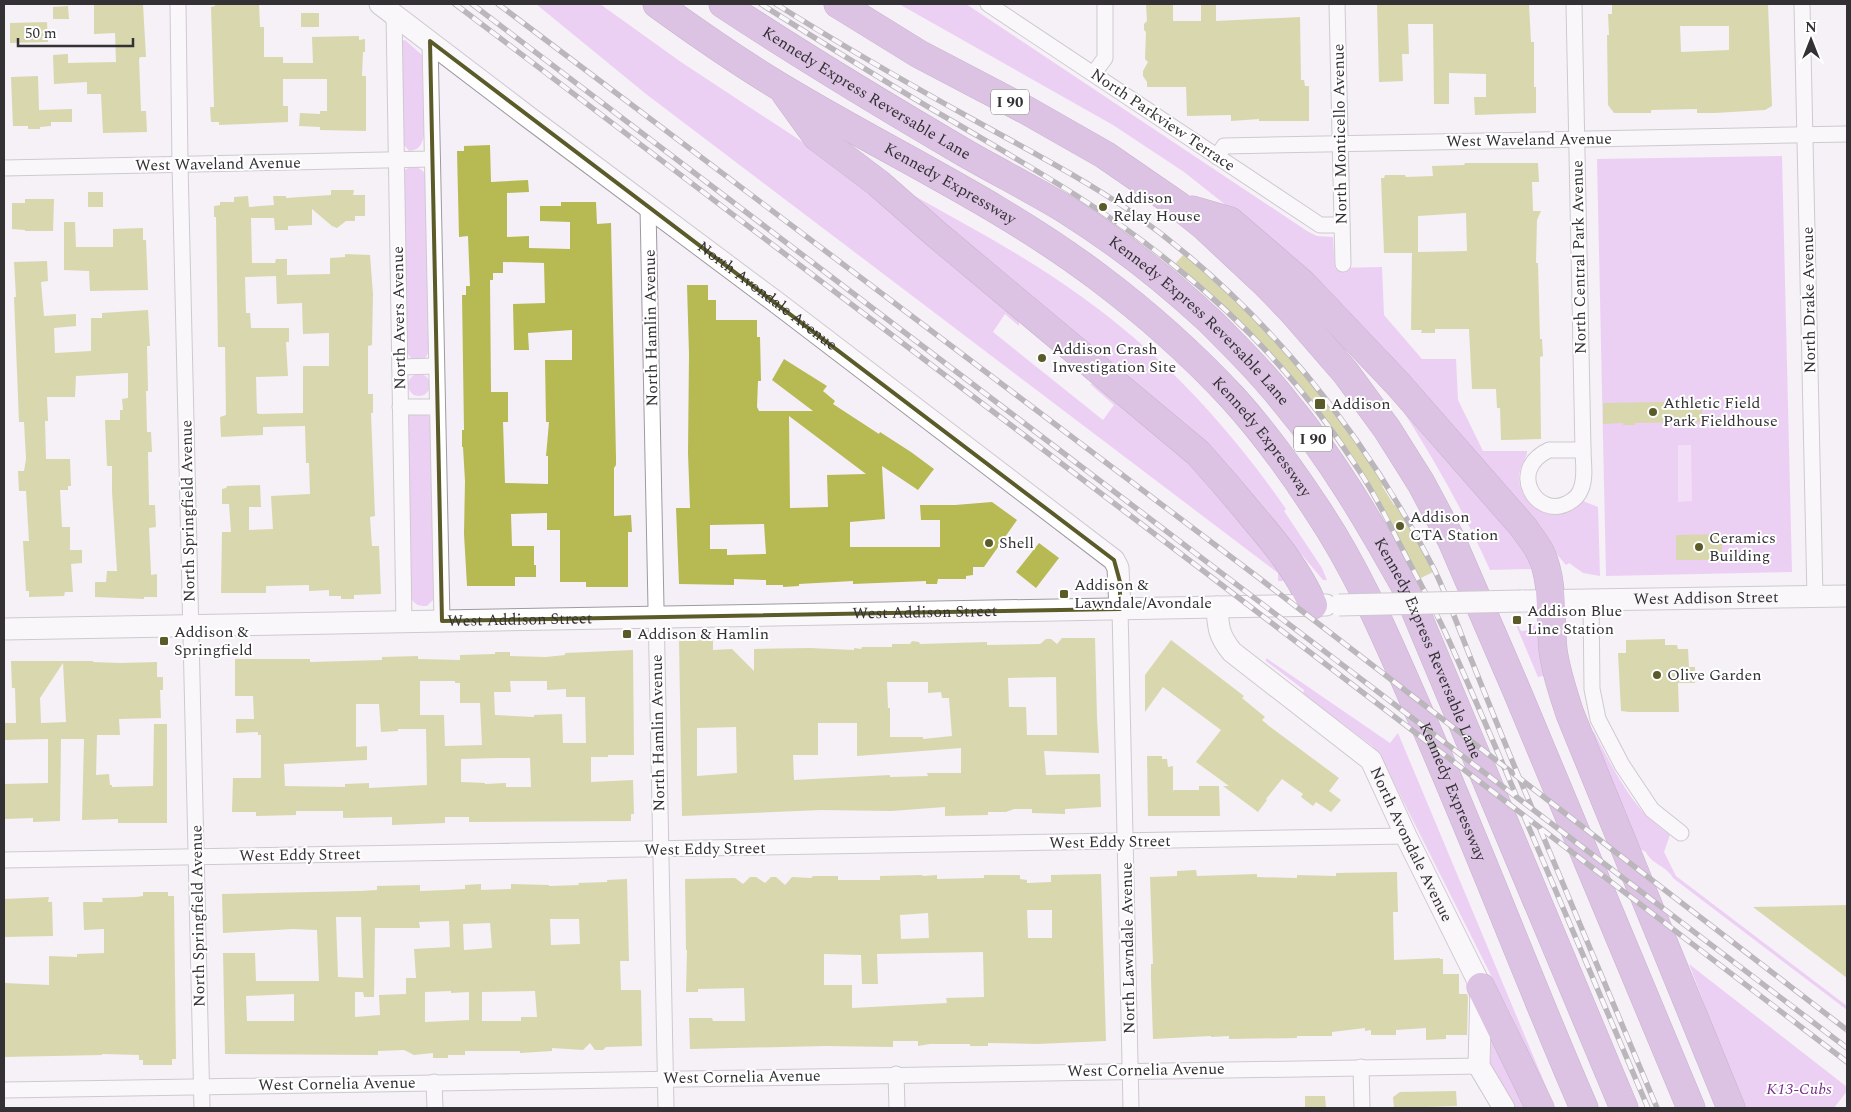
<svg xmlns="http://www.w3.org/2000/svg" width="1851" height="1112" viewBox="0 0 1851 1112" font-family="Spectral,serif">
	<rect width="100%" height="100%" fill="#f5f0f7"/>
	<g fill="#e1a8f0">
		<path d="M536,4H600L681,62L848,172L1014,316L1019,322V326L1005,314L993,332L1103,420L1114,405L1090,384H1092L1104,392L1204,475L1281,566L1283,581H1278V573L646,94Z"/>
		<path d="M899,4H966L1307,231L1317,236L1333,237L1335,268L1382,267L1384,315L1422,359H1456L1458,400L1483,451H1527C1528,457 1518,467 1519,480C1522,512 1562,526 1583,501L1598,507L1600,576L1583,573L1569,563L1566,565L1535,528L1246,221L1184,172L1113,125Z"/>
		<path d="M405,40L422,55L424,135C422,145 419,150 409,151L401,141V41Z"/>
		<path d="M1782,156L1792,572L1606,576L1597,159Z"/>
		<path d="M417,167L423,171L426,176L430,349L425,359L414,361L406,352L404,171L408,168Z"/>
		<path d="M904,190C964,224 1026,256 1082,297C1162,354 1230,428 1286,509L1284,511L1322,568L1327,580H1323L1222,460L1200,436Z"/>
		<circle cx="419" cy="385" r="11"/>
		<path d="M1400,406L1478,487L1529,559L1531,569L1490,570C1464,512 1434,459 1400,406Z"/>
		<path d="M423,412L428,415L431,420L435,591L433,600L427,606C418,606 415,605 410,597L408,416L411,413Z"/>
		<path d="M1535,624L1547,675L1538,677L1516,625H1518L1521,631L1532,630V625Z"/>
		<path d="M1266,658L1390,743L1398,733L1555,1108H1553L1510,1013L1380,755L1371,745L1303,694L1304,690L1266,661Z"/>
		<path d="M1594,732C1608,759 1623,789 1643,812C1651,821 1661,828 1670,835L1664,852L1676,876L1847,1006V1010L1673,878C1667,866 1651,864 1646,852L1640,849L1592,733Z"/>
		<path d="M1689,964L1847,1087V1091L1834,1108H1743L1703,1011L1705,1006Z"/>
		<path d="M1489,1030L1530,1108H1514L1488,1062L1491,1056Z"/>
	</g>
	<path fill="#edc8f7" d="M1678,445H1691L1692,501L1678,502Z"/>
	<g fill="#b7b953" fill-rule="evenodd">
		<path d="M94,4H143L146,57H140L139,59L141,111H146L147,132L103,133L101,94H87V82L54,84L53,55L68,54V63L116,62L115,33L94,34Z"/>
		<path d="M215,4H259L260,27H264V57H283V63H313L312,37L359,36V40L365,39V52H363L362,76H366V131L320,130V127L299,126L300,113L320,114V111H327V79H283V106H288V122L219,125V122H211L210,107H214L211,7L215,6Z"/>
		<path d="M1146,4H1173V21H1201V4H1216V21L1300,17L1301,80H1304L1305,86H1309V121H1259V119L1231,121V115L1187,116L1186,87H1147V82L1143,76V71L1148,62L1145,59L1146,32L1144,30V24L1147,21Z"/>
		<path d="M1377,4H1529L1531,42H1534V87H1536V113L1475,115L1474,97H1486V74L1449,73V104H1434L1433,24H1408L1409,54H1402L1403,81L1379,82Z"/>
		<path d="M1612,4H1768L1772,106L1765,110L1715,113H1697V109L1651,110V113H1614L1608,105L1607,35H1609L1608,14H1612ZM1680,26H1729V50L1681,52Z"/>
		<path d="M68,6L69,19H53V7Z"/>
		<rect x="301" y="13" width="18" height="14"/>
		<path d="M47,22L48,42L10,43V23Z"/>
		<path d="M38,76L39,110L72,109V122H51V126L40,127V129H28V126H13L11,77Z"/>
		<path d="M490,145L491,182L528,180L529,192L507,193V237L529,236V248L570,249V222L540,221V206H561V202H596L597,224L611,223L616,458V465L614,468V516L631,515L632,532H628V587H586V582H560V530H547V513L511,514L512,546H534V565H536V577H515V586H467L464,534L465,481L463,447H462V430H464L462,295H466V286H470L468,236L459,237L457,151H464V146ZM503,262L544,263L545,303L513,304L514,350H529L528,333L572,330V360H545L546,422H549L546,456H548V484L505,483L503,422H508V392H491L490,280H493V273H503Z"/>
		<path d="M1465,163H1538L1539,182H1532L1533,211H1541L1537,220L1536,263H1538L1540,339H1542L1543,356L1540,357L1541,439L1501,440L1500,408H1497L1496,389H1472L1469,329H1435V333H1421L1422,330H1411L1412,253H1384L1381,178H1384L1385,175H1405L1406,177L1433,176L1432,166L1464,165ZM1466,213L1467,251L1418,252V216Z"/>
		<path d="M331,190H354L353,195H365V216H355V221H346L337,228L332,226L312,209V225L288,226V230H275L274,218H251L252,263H275L276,259H287V275L330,274V258L345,257V254L370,255L373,294L372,345L368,346V394H373V413H371L375,516L370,517L372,546H379L381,594L354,595V599H341V596H329V590L309,591V585L267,586H266V593H221L222,532H231L229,504H222V489L226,488L227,486L260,485L261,507H249V530L273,529L271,496L310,494L309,463H306L305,426L263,427V435L221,437L220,417L226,415L225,347H218L216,217H214V206L220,205V202H234V197L248,196L249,207L274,205L273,196H286V198L331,195ZM276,276L277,304L302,303L303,334L329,333V366H303V413L259,414L257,413L256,377L288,376L286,342H289V328H251L250,313H246L245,277Z"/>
		<rect x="88" y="192" width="15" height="15"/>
		<path d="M25,199H54L53,231H25V230L12,229V203H25Z"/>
		<path d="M64,222H75L76,247H113V229L143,228V240H146L148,290L90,291L89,271L64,270Z"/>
		<path d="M1185,253L1234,296L1273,336L1315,384L1342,419L1386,484L1382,486L1394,505L1397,504L1433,572L1419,579L1373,492L1372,493L1355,466L1308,401L1261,347L1220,306L1174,265Z"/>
		<path d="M47,261L48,281L41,282L44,316L76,314V326L54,328L55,353L91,351V318H102V313L148,310L150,346H147L148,391H146L147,432H151L152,452H148L149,505H155L156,527L149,528L151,573V575L157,574V597H144V599L95,597V582H106L107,571H117L112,491V466H107L105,420H120V410H123L122,399L128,398V373L76,376L75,397H47L48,421H45L46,459H70L71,486H68V490H60L62,527H70V550H82V563L71,564L73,592H65L64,596L29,597V591H26L23,541H29L26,491H19L18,471H24L26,459L24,422H19L14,297H16L14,262Z"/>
		<path d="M687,285H708V300H716V320H757V337H760L761,381H758L757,407L759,411H813L772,380L784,359L827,386L823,391L835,401L833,404L879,434L880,432L911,452L934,469L918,490L882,466L885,519L850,522V547H940V520H921L920,505H955L992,502L1017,520L984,567H973V575L966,576V579H938L937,584H926V581L853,584V581L799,584V586L783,587V585H766V580L734,579V585L679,584L676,508H690L688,453L689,354ZM789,416L866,474L827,475L828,507L790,508ZM764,524L766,554L727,555V549H710V525Z"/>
		<path d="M1702,401V422L1635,423V425H1623V423L1603,424V403Z"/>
		<path d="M1722,534V560H1676V535Z"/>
		<path d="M1039,543L1059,558L1036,588L1016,572Z"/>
		<path d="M1062,638H1095L1097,718L1099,753L1044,751L1046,775L1100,774L1101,807L1065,809V814L1032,813V809H1014L1006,812H988V815L945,816V807L891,811L821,810L682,816L679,641L713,640V650L732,649L754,671V649L810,648L854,650V648L861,649L862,647H892V644H910L912,641L919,642L920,644L987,642V645L1040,644L1046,639H1051L1057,644ZM1056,677L1057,735H1027L1026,707H1009L1008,678ZM887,682H928V693L941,692L942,698H949L952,736L923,739V737H890V708H888ZM818,723H857V756L961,748V773H927L928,776L890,777V775L794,780L793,755H818ZM736,727L737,773L697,776V728Z"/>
		<path d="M1665,639V645H1677L1678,649H1688L1689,667H1695V683H1678L1679,712H1629L1621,711L1618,653H1626V640Z"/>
		<path d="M1171,640L1244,696L1242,698L1265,717L1262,720L1269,726L1339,778L1329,791L1341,800L1331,812L1316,802L1313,806L1301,797L1303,794L1282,779L1266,799L1267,800L1258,812L1223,786H1229L1196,762L1221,730L1163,687L1145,712V675Z"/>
		<path d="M633,650L634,755H608V757H591V782L633,780L634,814H631V821L469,822V817H445V823L392,825V817L343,818V811H296V815L256,816V812H232L233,778H261V735H258V732L236,733V719H254L253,696H235V659H310V662L382,660V657L418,656V659L460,660V655L495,654V652H510V656L546,657L565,655V653ZM420,681H455V683H460V703H480L482,745L445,746L444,715H420ZM510,681H547V690L566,689V697H585L586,743H563L562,714L534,715V717L495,715L494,692H511ZM356,704H379L381,732L398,731V729H426L427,785L369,788V783L345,784V787L285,786L284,764L367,760V746L356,747ZM498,758H530L531,787H506V783L485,784V783L461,782V759Z"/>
		<path d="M11,661H93V662L120,663L157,662V677H163V690H160L161,718L119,719L120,735H97L96,775L109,774L110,785H112V787L153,786L154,724H167V823H118V819L82,820L84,739H61L60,821L33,822V818L4,819V784L48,783V739L4,740V723H16L15,688H12ZM63,663L66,722L41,723L40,698Z"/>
		<path d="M1147,756H1162V759H1167L1168,767L1173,766V791L1174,790H1199V786H1219L1220,816H1148Z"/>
		<path d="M1196,870L1197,876L1257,874V877L1297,878V875L1336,876V873L1397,872L1398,912H1393L1394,960L1440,958V959H1443V974H1459V994H1467L1468,997L1467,1035H1446V1039L1426,1040V1028L1396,1030V1035H1371V1030L1365,1031V1028L1332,1032V1036H1297V1038L1229,1039V1036L1211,1037V1036L1153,1039L1151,979V964H1153L1150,877L1177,876V871Z"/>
		<path d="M1101,874L1106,1041L1037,1044L988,1043V1046H970V1044H930L918,1046V1041H893V1047L825,1046L690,1049L689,1018H712L713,1021H745L744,988L698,989V992H686L687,950H686L685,879L735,878L743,884L750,877H756L765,883L771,877H776L785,885L792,877L811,878L813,876H838V880H880V876L922,875L923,876L937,875V879L984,878V875H1020V879L1027,880V883L1051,882V875ZM1027,910H1052V938H1028ZM928,913L929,938L901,939L900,915ZM983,952L984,997L946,998L947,1003L852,1008V985H824V954L861,955L862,984H878L877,954Z"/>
		<path d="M627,879L629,961H620L621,990H641L642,1046L606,1047L603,1050H595L590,1043L583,1050L552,1048V1051L520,1053V1051H465V1055H448V1058H433V1053L414,1055L404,1050L378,1051V1055L225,1054L223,953H255L256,981H319L317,930L293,929L223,933L222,894L360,891L377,890V886L420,885V891L448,890L465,889V885L481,884V890L511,889V884L549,885V886L579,885L578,883L607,882V880ZM336,917H361L363,978L338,977ZM550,919H579L580,944L551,945ZM449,921L450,947L414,949L416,978H406V994L379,995L380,1015L355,1017V992H363L364,997H374L375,928H420L419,922ZM490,923L492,948L464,950L463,924ZM451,991V993L469,992V1020L425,1022V992ZM535,991L537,1017H521V1021H482V992ZM294,994V1021H247L246,996Z"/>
		<path d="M143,892H168V896H174L176,1059H172V1065H143V1060H139V1055L102,1054V1055L4,1057V983L49,985V956L77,957V954L104,953V929L84,930L83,902H103L102,898L136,897L143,896Z"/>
		<path d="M49,897L48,902H52L53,936L4,937V899Z"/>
		<path d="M1847,905V978L1753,907Z"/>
		<path d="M1456,1091L1457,1106L1394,1108L1393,1097L1400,1092Z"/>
		<path d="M1305,1096H1325L1326,1108H1305Z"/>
	</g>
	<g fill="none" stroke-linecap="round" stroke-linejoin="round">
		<defs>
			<g id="street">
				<path d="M178,4L180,164L202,1108"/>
				<path d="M988,4L1320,225H1342"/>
				<path d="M1337,4L1343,264"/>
				<path d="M1574,4L1583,450"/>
				<path d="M1802,4L1815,597"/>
				<path d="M394,14L404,622"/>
				<path d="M430,41L442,621"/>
				<path d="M1094,73L1105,58V4"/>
				<path d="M1217,157L1224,146L1847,134"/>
				<path d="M4,168L432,159"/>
				<path d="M648,207L666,1108"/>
				<path d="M400,367L436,366"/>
				<path d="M400,407H437"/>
				<path d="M1549,450H1583C1583,462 1586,477 1581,489C1579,495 1574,500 1568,503C1537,520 1506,470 1549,450Z"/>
				<path d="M1591,600L1592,689L1598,719L1622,765L1652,810L1681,833"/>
				<path d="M1120,609L1131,1108"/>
				<path d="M4,860L1406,836"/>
				<path d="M1361,1067L1362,1108"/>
				<path d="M896,1074L897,1108"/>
				<path d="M434,1082L435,1108"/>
				<path d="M4,1090L1479,1066"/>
			</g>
			<g id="secondary">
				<path id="s1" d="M380,4L531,119L776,302L1114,560L1118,568L1120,609"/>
				<path id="s2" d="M1521,601L1847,596"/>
				<path id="s3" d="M1217,607C1218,628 1219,636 1232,652L1371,760L1406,836L1481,987L1479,1066L1504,1108"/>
				<path id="s4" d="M4,629L1326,605"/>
			</g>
			<g id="highway">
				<path id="s5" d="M657,4C697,33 739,62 782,88C886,151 1000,203 1098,277C1146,313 1191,353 1232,397C1264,432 1292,471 1318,511C1360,574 1389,644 1419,712C1477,843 1527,977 1584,1108"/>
				<path id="s6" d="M723,4C802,56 883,105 965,153C998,172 1032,189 1065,209C1116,241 1166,280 1210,321C1236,347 1262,373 1285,402C1332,458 1369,522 1405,586L1624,1108"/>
				<path d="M838,4L919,54L1026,110L1105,155L1179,206L1204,226L1267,285L1293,312L1346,373L1387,429L1421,483L1452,541L1516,689L1691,1108"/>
				<path d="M786,94L817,137L878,183L936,234L1198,453C1217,474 1235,495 1253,517C1277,545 1298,571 1313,605"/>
				<path d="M1192,210L1230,221L1302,283L1398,384L1524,528C1529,536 1537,545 1541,554C1554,581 1550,620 1553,650C1556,672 1563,693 1570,714L1731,1108"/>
				<path d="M1481,987L1540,1108"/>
			</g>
		</defs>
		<use href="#street" stroke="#9f99a0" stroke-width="17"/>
		<use href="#secondary" stroke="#9f99a0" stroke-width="23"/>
		<use href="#highway" stroke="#8d6a96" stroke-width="29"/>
		<use href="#street" stroke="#fff" stroke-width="15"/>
		<use href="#secondary" stroke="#fff" stroke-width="21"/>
		<use href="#highway" stroke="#bd89cb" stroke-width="28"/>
		<defs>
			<g id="rail">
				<path d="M455,4L1214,579L1847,1062"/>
				<path d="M472,4L1847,1048"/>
				<path d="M498,4L1259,578L1847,1030"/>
				<path d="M761,4C826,45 892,86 959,125C1032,168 1106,210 1172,264C1244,321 1308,391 1358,469C1377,497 1391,528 1407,558C1420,583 1434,608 1446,634C1470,687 1493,741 1516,795"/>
				<path d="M776,4C841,45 907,83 974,120C1028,150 1082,178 1133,213C1260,303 1363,430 1434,569C1448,598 1459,629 1471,659C1491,709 1511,759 1532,808"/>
				<path d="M1524,816L1648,1108"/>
				<path d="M1540,829L1657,1108"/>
			</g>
		</defs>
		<use href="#rail" stroke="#726f73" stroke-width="5.5"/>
		<use href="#rail" stroke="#fff" stroke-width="4" stroke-dasharray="11" stroke-linecap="butt"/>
		<defs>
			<path id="secondary-bridge" d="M1339,605L1521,601"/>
		</defs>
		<use href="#secondary-bridge" stroke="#9f99a0" stroke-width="23" stroke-linecap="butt"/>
		<use href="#secondary-bridge" stroke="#fff" stroke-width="21"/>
	</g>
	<path d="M0 0H1851V1112H0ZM430,41L1114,560L1120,582V609L442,621Z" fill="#f5f0f7" fill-opacity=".55" fill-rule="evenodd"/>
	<path fill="none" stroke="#5a5b28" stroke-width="4" stroke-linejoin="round" d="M430,41L1114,560L1120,582V609L442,621Z"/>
	<g fill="#5a5b28" stroke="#fff" stroke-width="2">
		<circle cx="1103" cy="207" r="5"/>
		<circle cx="1042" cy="358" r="5"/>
		<rect x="1314" y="398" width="12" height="12" rx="2.5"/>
		<circle cx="1653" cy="412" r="5"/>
		<circle cx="1400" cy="526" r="5"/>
		<circle cx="989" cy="543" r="5"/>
		<circle cx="1699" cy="547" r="5"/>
		<rect x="1059" y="589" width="10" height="10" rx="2.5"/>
		<rect x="1512" y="615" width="10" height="10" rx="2.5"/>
		<rect x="622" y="629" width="10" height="10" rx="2.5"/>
		<rect x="159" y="636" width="10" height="10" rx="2.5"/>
		<circle cx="1657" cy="675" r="5"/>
	</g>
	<g text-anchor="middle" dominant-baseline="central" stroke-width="4" stroke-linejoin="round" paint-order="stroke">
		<g fill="#fff" stroke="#706f71" stroke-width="1">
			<rect x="991" y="89.5" width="38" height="25" rx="4"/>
			<rect x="1294" y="426.5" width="38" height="25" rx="4"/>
		</g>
		<g font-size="15" font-weight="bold" fill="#333134">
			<text x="1010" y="102">I 90</text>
			<text x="1313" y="439">I 90</text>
		</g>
		<g font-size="16" fill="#333134" stroke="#fff">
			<text stroke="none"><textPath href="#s6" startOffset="169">Kennedy Express Reversable Lane</textPath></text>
			<text transform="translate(1163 120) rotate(34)">North Parkview Terrace</text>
			<text transform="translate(1340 134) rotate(-91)">North Monticello Avenue</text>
			<text transform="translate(1529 140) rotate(-1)">West Waveland Avenue</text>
			<text transform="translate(218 164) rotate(-1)">West Waveland Avenue</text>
			<text stroke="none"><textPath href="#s5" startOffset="344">Kennedy Expressway</textPath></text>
			<text transform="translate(1579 257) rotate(-91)">North Central Park Avenue</text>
			<text stroke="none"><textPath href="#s1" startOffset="485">North Avondale Avenue</textPath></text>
			<text transform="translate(1809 300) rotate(-91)">North Drake Avenue</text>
			<text transform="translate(399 318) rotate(-91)">North Avers Avenue</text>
			<text stroke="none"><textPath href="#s6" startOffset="574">Kennedy Express Reversable Lane</textPath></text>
			<text transform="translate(651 328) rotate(-91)">North Hamlin Avenue</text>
			<text stroke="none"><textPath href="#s5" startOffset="749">Kennedy Expressway</textPath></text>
			<text transform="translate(188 511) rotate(-91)">North Springfield Avenue</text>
			<text stroke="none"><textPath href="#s2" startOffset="185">West Addison Street</textPath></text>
			<text stroke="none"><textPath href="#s4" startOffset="921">West Addison Street</textPath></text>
			<text stroke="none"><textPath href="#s4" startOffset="516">West Addison Street</textPath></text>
			<text stroke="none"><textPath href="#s6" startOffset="979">Kennedy Express Reversable Lane</textPath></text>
			<text transform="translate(658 733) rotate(-91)">North Hamlin Avenue</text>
			<text stroke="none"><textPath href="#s5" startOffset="1154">Kennedy Expressway</textPath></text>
			<text transform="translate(1110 842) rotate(-1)">West Eddy Street</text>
			<text stroke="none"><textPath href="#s3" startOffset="318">North Avondale Avenue</textPath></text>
			<text transform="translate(705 849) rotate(-1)">West Eddy Street</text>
			<text transform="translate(300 855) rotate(-1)">West Eddy Street</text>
			<text transform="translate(198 916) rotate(-91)">North Springfield Avenue</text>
			<text transform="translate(1128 948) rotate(-91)">North Lawndale Avenue</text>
			<text transform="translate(1146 1070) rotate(-1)">West Cornelia Avenue</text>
			<text transform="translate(742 1077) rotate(-1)">West Cornelia Avenue</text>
			<text transform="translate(337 1084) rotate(-1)">West Cornelia Avenue</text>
		</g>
		<g font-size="16" fill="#333134" stroke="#fff" text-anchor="start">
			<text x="1113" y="198">Addison<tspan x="1113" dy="18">Relay House</tspan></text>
			<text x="1052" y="349">Addison Crash<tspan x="1052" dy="18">Investigation Site</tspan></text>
			<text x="1663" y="403">Athletic Field<tspan x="1663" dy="18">Park Fieldhouse</tspan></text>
			<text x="1331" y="404">Addison</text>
			<text x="1410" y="517">Addison<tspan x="1410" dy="18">CTA Station</tspan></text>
			<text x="1709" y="538">Ceramics<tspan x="1709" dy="18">Building</tspan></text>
			<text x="999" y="543">Shell</text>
			<text x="1074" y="585">Addison &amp;<tspan x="1074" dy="18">Lawndale/Avondale</tspan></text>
			<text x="1527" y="611">Addison Blue<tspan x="1527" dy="18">Line Station</tspan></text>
			<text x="174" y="632">Addison &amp;<tspan x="174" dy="18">Springfield</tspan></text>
			<text x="637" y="634">Addison &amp; Hamlin</text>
			<text x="1667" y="675">Olive Garden</text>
		</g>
		<g font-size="16" font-style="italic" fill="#762e88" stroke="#fff">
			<text x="1799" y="1089">K13-Cubs</text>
		</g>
	</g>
	<rect width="1851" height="1112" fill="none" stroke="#333134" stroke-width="10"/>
	<g transform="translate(1811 40)" stroke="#ffffff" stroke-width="4" paint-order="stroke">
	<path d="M0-4L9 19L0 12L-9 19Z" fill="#333134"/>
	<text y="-8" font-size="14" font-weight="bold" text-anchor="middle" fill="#333134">N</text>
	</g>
	<path d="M18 38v8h115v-8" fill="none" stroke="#333134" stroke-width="2.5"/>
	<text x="25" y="38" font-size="15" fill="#333134" stroke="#ffffff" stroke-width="4" paint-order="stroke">50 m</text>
</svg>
